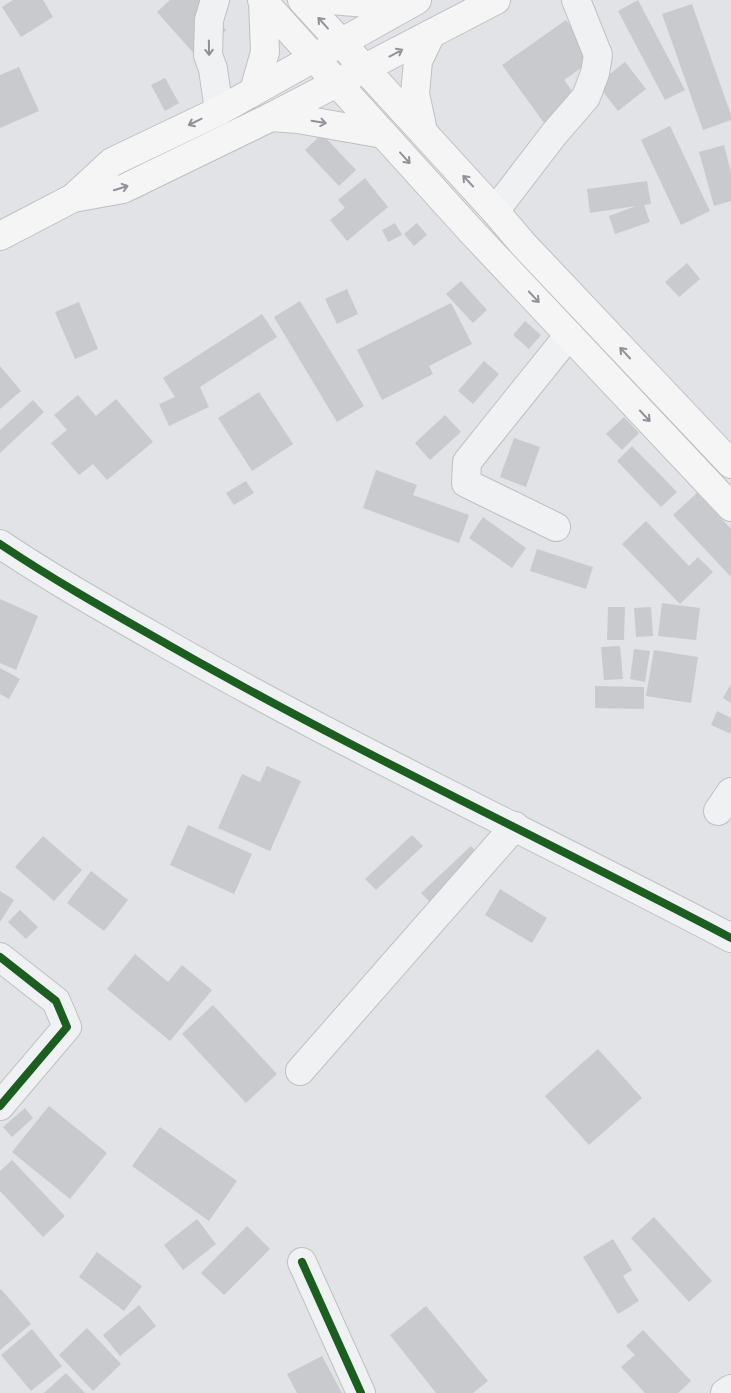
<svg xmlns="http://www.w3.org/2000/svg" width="731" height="1393" viewBox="0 0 731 1393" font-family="'Public Sans',sans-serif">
	<rect width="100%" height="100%" fill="#e1e3e6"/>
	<g fill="#c9cace">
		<path d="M13,0H43L53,17L21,37L2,7Z"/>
		<path d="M170,0H199L226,30L197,57L157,12Z"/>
		<path d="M638,0L685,90L665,100L618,11Z"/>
		<path d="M692,4L731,115V120L703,130L662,14Z"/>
		<path d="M566,20L594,59L564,80L578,99L544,123L502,65Z"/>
		<path d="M625,62L646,89L618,111L597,84Z"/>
		<path d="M19,67L39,111L0,128V75Z"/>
		<path d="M165,78L179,103L165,111L151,85Z"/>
		<path d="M670,126L710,211L681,225L641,140Z"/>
		<path d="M322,134L356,170L339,186L305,150Z"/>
		<path d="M724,145L731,172V201L714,206L699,152Z"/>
		<path d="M365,178L388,207L347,241L330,220L345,208L338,200Z"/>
		<path d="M647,181L651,204L644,205L650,222L615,234L609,216L636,206L590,213L587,189Z"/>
		<path d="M395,223L402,235L388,242L382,230Z"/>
		<path d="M417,223L427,235L414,246L404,234Z"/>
		<path d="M687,263L700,279L679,297L665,282Z"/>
		<path d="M461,281L487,310L473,323L446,294Z"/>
		<path d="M347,289L358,314L337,324L325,299Z"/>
		<path d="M300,301L364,406L337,422L274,317Z"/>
		<path d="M79,302L98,349L75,359L55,312Z"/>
		<path d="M451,303L472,344L429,366L433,374L382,400L357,350Z"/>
		<path d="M262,314L277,337L200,387L209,407L169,426L159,404L175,397L163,378Z"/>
		<path d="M525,321L541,335L529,349L513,335Z"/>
		<path d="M484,361L499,374L473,404L458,391Z"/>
		<path d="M0,366L21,391L0,409Z"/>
		<path d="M259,392L293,444L252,471L218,418Z"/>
		<path d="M78,395L96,416L116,399L153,442L107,480L93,464L79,475L51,443L67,430L54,415Z"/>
		<path d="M33,400L44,412L0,453V430Z"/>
		<path d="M445,415L461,432L430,460L415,443Z"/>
		<path d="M624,417L639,433L622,450L606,434Z"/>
		<path d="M514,438L540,447L526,487L500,477Z"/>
		<path d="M632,446L677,492L661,507L617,461Z"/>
		<path d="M376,470L417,485L413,495L469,515L459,543L363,508Z"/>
		<path d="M246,481L254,493L234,505L226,493Z"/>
		<path d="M697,493L731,529V577L673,515Z"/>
		<path d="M483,517L526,548L512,568L469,538Z"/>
		<path d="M646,521L689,566L698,557L713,572L680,604L622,544Z"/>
		<path d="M537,549L593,567L586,589L530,571Z"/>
		<path d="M0,599L38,616L16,670L0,663Z"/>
		<path d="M662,603L700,608L696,640L658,636Z"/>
		<path d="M608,607H625L624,640H607Z"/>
		<path d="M651,607L653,636L636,637L634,608Z"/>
		<path d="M620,646L623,679L604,680L601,647Z"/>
		<path d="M634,649L650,651L645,682L630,679Z"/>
		<path d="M654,650L698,657L691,703L646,696Z"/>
		<path d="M0,668L20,679L9,699L0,694Z"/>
		<path d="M731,684V703L723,698Z"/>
		<path d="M595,686L644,687V709L595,708Z"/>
		<path d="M717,711L731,718V734L711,725Z"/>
		<path d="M267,766L301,781L270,851L218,828L242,774L260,782Z"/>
		<path d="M188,825L252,854L234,894L170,865Z"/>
		<path d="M412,835L423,846L376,890L365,879Z"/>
		<path d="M43,836L82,870L54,901L15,867Z"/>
		<path d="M471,846L483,860L434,906L421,893Z"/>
		<path d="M91,871L128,900L104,931L67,903Z"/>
		<path d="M500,889L547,918L532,943L485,915Z"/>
		<path d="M0,891L14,900L0,922Z"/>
		<path d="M20,910L38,927L26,939L8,922Z"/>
		<path d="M135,954L168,982L182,965L212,990L170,1041L107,989Z"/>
		<path d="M213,1005L277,1074L246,1103L182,1034Z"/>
		<path d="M598,1049L642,1098L589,1145L545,1096Z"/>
		<path d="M49,1106L107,1153L70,1199L12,1152Z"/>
		<path d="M25,1108L33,1118L12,1137L3,1127Z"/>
		<path d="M160,1127L237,1181L209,1221L132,1166Z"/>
		<path d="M12,1160L65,1216L43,1237L0,1191V1171Z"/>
		<path d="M654,1217L712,1281L689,1302L631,1238Z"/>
		<path d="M197,1219L216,1244L183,1270L164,1245Z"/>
		<path d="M247,1226L270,1249L224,1295L201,1273Z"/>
		<path d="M613,1239L632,1270L623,1276L639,1301L618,1314L583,1257Z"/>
		<path d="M97,1252L142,1286L124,1311L79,1277Z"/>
		<path d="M1,1289L31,1324L0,1350V1290Z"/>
		<path d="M139,1305L156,1326L120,1356L103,1335Z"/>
		<path d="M426,1306L488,1381L473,1393H436L390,1335Z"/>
		<path d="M87,1328L121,1364L93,1391L59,1355Z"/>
		<path d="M32,1329L62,1366L31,1391L1,1355Z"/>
		<path d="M643,1330L691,1381L678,1393H645L621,1367L635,1355L626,1346Z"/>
		<path d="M322,1356L342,1393H297L287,1374Z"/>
		<path d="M66,1373L85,1393H44Z"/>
	</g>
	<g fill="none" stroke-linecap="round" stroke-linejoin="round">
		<defs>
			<g id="minor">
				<path d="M215,0L209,20L208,55L213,69L219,111"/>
				<path d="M495,211L554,134L586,97L595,73L598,55L576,0"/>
				<path d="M556,527L466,483L467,462L569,335"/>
				<path d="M0,544C55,581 114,614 172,647C354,751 545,840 731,938"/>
				<path d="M718,811L731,792"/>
				<path d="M0,957L56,1001L67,1027L0,1106"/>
				<path d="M300,1071L515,826"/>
				<path d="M302,1262L361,1393"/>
				<path d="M725,1393L731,1389"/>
			</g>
			<g id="major">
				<path d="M262,0L472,232L731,507"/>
				<path d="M302,0L495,211L523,244L731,464"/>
				<path d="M331,0L378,4H409"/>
				<path d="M254,91L265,52L263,0"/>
				<path d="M271,117L298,119L383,134"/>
				<path d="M423,131L415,94L418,61L431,34"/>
				<path d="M73,198L123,189L271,117L496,0"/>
				<path d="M0,236L73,198L112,162L219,111L417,0"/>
			</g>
		</defs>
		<use href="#minor" stroke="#bec0c2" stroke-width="30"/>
		<use href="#major" stroke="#bec0c3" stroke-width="30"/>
		<use href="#minor" stroke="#f0f1f3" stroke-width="28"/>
		<use href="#major" stroke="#f5f5f6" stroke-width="28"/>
		<defs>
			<g id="cycleway">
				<path d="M0,544C55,581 114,614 172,647C354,751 545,840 731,938"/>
				<path d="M0,957L56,1001L67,1027L0,1106"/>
				<path d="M302,1262L361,1393"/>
			</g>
		</defs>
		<use href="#cycleway" stroke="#eff1f5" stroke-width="11"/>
		<use href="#cycleway" stroke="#1b5e20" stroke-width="8"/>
	</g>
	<defs><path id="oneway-shaft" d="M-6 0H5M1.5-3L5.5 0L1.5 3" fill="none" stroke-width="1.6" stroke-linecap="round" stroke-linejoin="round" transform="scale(1.25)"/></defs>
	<g stroke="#909299">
		<use href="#oneway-shaft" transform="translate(323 23) rotate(-132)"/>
		<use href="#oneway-shaft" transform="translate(396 53) rotate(-28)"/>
		<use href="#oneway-shaft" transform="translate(195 122) rotate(154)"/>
		<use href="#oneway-shaft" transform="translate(319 122) rotate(10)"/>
		<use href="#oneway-shaft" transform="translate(405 158) rotate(48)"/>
		<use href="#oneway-shaft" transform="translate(468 181) rotate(-133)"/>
		<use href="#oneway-shaft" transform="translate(121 188) rotate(-17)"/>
		<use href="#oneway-shaft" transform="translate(534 297) rotate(47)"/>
		<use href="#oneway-shaft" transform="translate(625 353) rotate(-133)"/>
		<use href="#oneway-shaft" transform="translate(645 416) rotate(47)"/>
	</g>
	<use stroke="#8d9098" href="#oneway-shaft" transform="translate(209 48) rotate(89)"/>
</svg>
